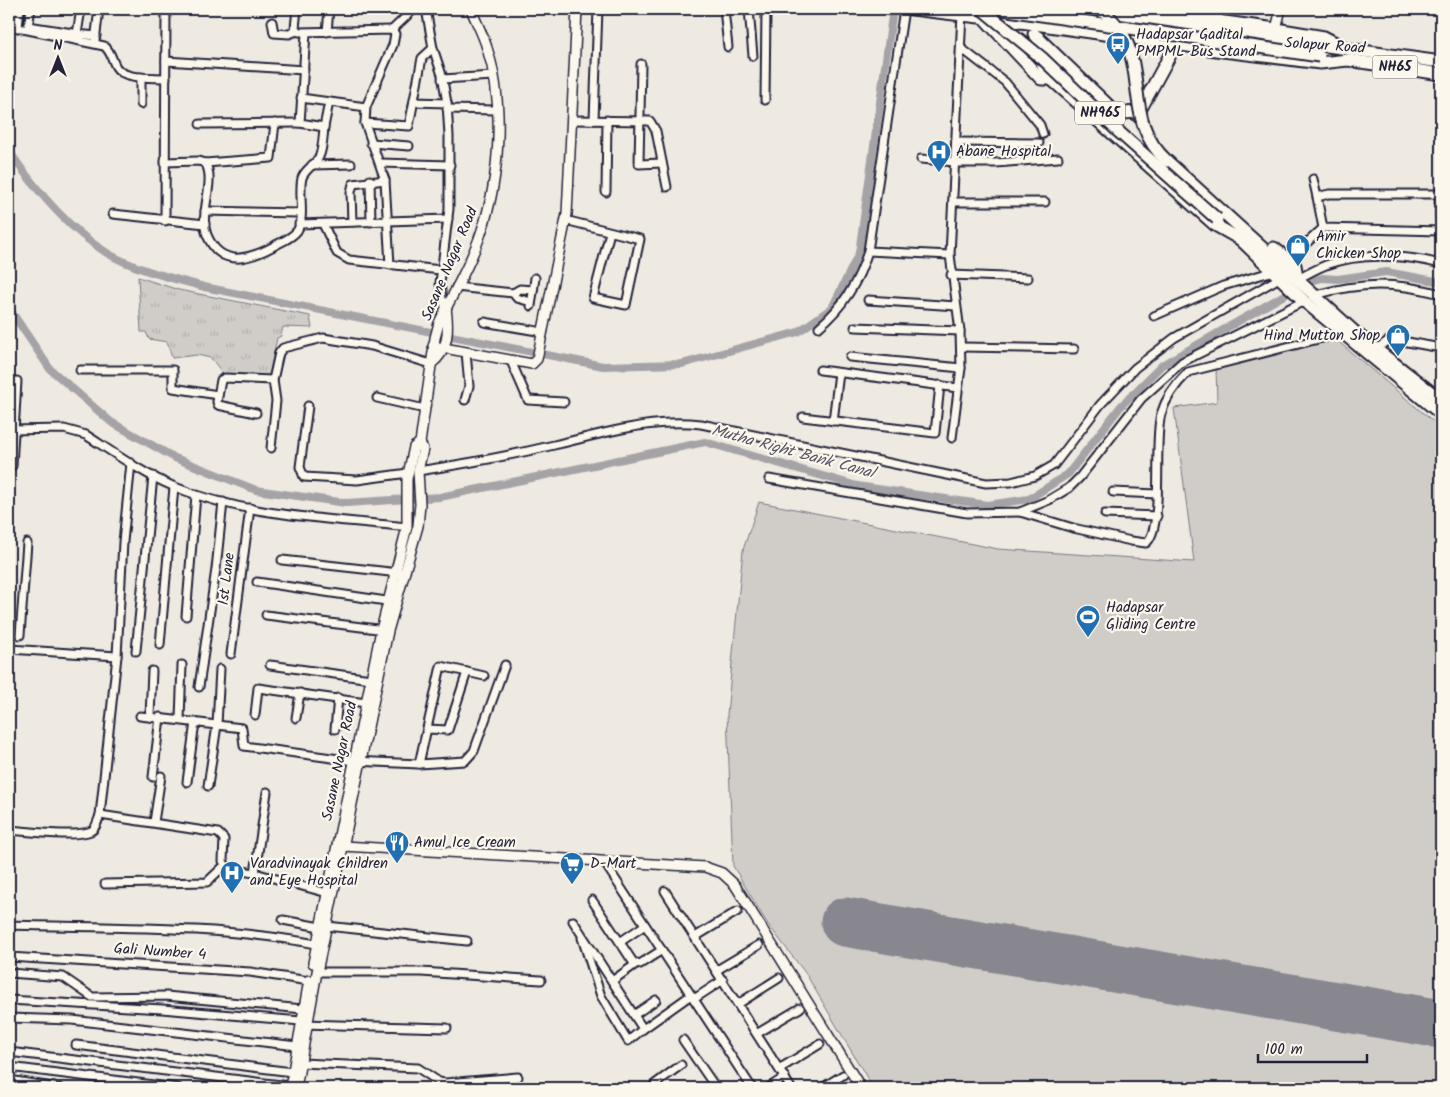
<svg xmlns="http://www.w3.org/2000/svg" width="1450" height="1097" viewBox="0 0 1450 1097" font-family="Kalam,sans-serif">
	<defs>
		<pattern id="park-tufts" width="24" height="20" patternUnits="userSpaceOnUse" patternTransform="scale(1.25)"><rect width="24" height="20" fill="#d0cdc9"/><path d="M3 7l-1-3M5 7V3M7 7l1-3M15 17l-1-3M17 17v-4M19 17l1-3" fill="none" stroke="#b2b0ae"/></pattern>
	</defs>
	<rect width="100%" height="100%" fill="#eeeae2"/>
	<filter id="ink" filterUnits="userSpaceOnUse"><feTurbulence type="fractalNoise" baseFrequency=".02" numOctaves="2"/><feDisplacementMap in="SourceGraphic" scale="10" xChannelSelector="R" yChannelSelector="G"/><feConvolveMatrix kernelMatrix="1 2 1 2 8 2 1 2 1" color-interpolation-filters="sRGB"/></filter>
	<g filter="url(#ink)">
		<path fill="url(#park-tufts)" stroke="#797882" d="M138,277L179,290L310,316L312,328L283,327L281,336L277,338L269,377L224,375L211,358L197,355L172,358L167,342L149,339L146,332H141Z"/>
		<path fill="#d0cdc9" stroke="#797882" d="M1334,338L1441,428V1088H873L806,974L767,923L733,866L727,714L743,550L759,502L998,549L1194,562L1174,408L1217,402L1216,366Z"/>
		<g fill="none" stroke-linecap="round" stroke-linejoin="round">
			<g stroke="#a6a3a7" stroke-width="8">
				<path d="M9,151C35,189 67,228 107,253C136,270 172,278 204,287L603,366L682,364L798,332L832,308L859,253L893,9"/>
				<path d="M9,308L50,369L111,422L175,458L256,490L346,503L440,497L705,442L857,486L987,505L1029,499L1068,474L1121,406L1162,365L1307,282L1322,278L1338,279L1386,272L1441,282"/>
			</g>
			<path stroke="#88868e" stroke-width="49" d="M845,922L1441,1024"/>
			<defs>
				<g id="minor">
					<path d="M31,9L28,26L73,33"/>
					<path d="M81,9L77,34L96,36"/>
					<path d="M297,9L295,28L299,32L392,30L395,34L393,45L366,107L365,123L385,180L390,265"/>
					<path d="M426,9L433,48L442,75L447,103L449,136V209L440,283L442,299L446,308"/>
					<path d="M724,9L728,47"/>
					<path d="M749,9L753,56"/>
					<path d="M1216,9L1220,20"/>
					<path d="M272,22L274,33L289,34L297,31"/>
					<path d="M9,26L104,46C112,52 111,59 116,67C124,80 152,77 166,78"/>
					<path d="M18,27L20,9"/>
					<path d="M392,30L414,9"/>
					<path d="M327,32L329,9"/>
					<path d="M95,41L99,9"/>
					<path d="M961,48L1005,82L1040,125L1043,134"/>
					<path d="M166,61L304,70"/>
					<path d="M641,64L639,164L662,163"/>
					<path d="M141,77V104"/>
					<path d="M442,79L494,76"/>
					<path d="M301,98L366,107"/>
					<path d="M765,100L766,9"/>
					<path d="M414,102L447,103"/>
					<path d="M447,109L497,110"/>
					<path d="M572,120L650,121L656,131L667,187"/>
					<path d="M594,120L598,9"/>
					<path d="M365,123L409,126L422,58L433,48"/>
					<path d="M200,124L300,123"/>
					<path d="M324,127L329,102"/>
					<path d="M956,142L1039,143"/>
					<path d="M371,143L409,146"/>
					<path d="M921,159L955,162"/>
					<path d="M165,162L198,161L205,163L271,158L275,123"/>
					<path d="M205,163C217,180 198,214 207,235C221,269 250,259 274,246C281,242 292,238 297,231C306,217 298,194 302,178C305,169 315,165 319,157C323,149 323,137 324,127L300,123L306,33"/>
					<path d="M380,163L450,165"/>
					<path d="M955,163H996L1058,158"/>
					<path d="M312,165L351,164"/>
					<path d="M1313,179L1317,197"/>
					<path d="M370,180L371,222"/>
					<path d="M606,192L607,120"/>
					<path d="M1439,194L1440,221"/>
					<path d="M1441,194H1329L1317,197L1323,228L1441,231"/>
					<path d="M953,202H1045"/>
					<path d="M205,211L300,213"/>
					<path d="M113,214L205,224"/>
					<path d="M565,220L640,239L626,305L593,298L610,232"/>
					<path d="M165,221L166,9"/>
					<path d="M352,222L351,192L353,184L385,180"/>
					<path d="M299,224L448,219"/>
					<path d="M323,224L337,253L349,260L441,270"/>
					<path d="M868,251L950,255"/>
					<path d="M1289,259L1323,228"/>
					<path d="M951,275L1028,278"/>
					<path d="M1298,279C1307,274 1316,269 1326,265C1361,252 1406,255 1441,264"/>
					<path d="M456,287L513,293L517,298L531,302"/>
					<path d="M513,293L520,289L533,290"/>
					<path d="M1315,295C1362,282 1394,282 1441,294"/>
					<path d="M868,300L956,306"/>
					<path d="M531,306L535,278"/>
					<path d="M1154,316L1223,286L1274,271"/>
					<path d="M484,322L543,332"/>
					<path d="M819,327C843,307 859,281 868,251L904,9"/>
					<path d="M855,327L960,331"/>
					<path d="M961,347L1074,349"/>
					<path d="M1376,349L1391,339L1441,348"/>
					<path d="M850,357L961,368"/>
					<path d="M511,361L528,400L564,402"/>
					<path d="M80,370H173V388L218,395"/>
					<path d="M820,370L958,388"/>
					<path d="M377,398L425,409"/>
					<path d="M465,400L469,386L466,352"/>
					<path d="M308,406L300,467L304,477L357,480L408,473"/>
					<path d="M256,413L218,405L217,402L221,380L225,378L273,380L279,353L283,348L323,338L372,346L431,364"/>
					<path d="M803,417L935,433L940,385"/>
					<path d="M833,421L839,373"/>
					<path d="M9,430L64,429L86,435C114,453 143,474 175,487C248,517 329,518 407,527"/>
					<path d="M952,438L961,368L960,331L950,255L962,14"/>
					<path d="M271,448L276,401L273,380"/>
					<path d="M12,466L17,381"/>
					<path d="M418,471C464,464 509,456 554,445C602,434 651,418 701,424L986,483L1011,482L1035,476L1054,465L1100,405L1135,368L1174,338L1281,277"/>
					<path d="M769,479L967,513L1020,512L1049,500L1069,488L1080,477L1141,399L1182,362L1304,301"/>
					<path d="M1113,492L1157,494"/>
					<path d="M1020,512L1073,528L1131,541L1146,543C1165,528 1153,442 1161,414C1166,397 1176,384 1188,372L1342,333"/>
					<path d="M1105,514L1157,516"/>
					<path d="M282,560L399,573"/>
					<path d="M257,582L393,602"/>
					<path d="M266,615L385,630"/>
					<path d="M186,616L196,495"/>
					<path d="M20,635L27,543"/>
					<path d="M160,645L174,487"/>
					<path d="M9,649L117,656"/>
					<path d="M136,651L153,476"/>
					<path d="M231,654L250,508"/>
					<path d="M270,665L371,679"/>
					<path d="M199,687L216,569L223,502"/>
					<path d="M255,715L258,688L366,703"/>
					<path d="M140,716L242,728L244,746L354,761L419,764L465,761L474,751L505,665"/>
					<path d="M150,716L152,671"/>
					<path d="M296,718L300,693"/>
					<path d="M180,719L182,665"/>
					<path d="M335,729L338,698"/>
					<path d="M427,729L448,730L467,672"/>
					<path d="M419,764L441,666L484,676"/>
					<path d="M153,777L160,717"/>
					<path d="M187,782L195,722"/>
					<path d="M208,786L217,725L220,669"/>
					<path d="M100,815L218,833L224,839L223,861L228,869L255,873L331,894"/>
					<path d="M154,822L161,776"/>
					<path d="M9,830C28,831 74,838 91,831C96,829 98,820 100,815L117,656L123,542L131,463"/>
					<path d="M604,862L752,1088"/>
					<path d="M255,873L267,792"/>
					<path d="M105,884L207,882L224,866"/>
					<path d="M665,891L791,1088"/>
					<path d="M592,900L633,962L640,964L662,950"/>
					<path d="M283,920L320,927"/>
					<path d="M573,921L643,1029L691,995"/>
					<path d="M9,925C111,928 216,925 316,944"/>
					<path d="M327,926L467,941"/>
					<path d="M695,937L738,911"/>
					<path d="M582,938L601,996L628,1041L643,1029"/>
					<path d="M620,942L645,925"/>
					<path d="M9,957L250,972L309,981"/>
					<path d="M717,970L759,945"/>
					<path d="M317,972H421L541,980"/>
					<path d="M9,973L63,977L92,997L166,996L303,1009"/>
					<path d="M612,981L636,964"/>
					<path d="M694,999L723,980"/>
					<path d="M9,1000L162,1009L301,1021"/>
					<path d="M738,1004L779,978"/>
					<path d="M634,1015L656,1000"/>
					<path d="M9,1018L72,1020L297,1046"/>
					<path d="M302,1024L447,1028"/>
					<path d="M758,1033L800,1008"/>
					<path d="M683,1040L716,1088"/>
					<path d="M76,1045L292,1072"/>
					<path d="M9,1052L290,1086"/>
					<path d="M300,1063L418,1068L439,1082L445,1083L518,1077"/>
					<path d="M9,1067L178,1088"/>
					<path d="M779,1069L820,1044"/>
					<path d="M9,1080L59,1088"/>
					<path d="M658,1088L655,1084L681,1065"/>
					<path d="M768,1088L785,1077"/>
					<path d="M822,1088L843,1075"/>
				</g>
				<g id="tertiary">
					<path d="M1276,29L1281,9"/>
					<path d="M433,346L532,364L537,359L567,214L577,9"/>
					<path d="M431,364C449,351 449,329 446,308"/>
					<path d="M343,846L705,867L722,873L735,885L861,1088"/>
					<path d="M313,963L381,630L407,527V479L414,447L420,443"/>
					<path d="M290,1088L309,980"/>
					<path d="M296,1088L317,972L388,631L418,526L420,504L418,471L423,449L420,443L435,338L439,323C453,293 471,264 481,233C500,179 505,103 487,48C483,34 476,22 471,9"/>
				</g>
				<g id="primary">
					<path d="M912,9L1021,22"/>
					<path d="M1129,9L1276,29L1324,37L1345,48"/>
				</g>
				<g id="trunk">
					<path d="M1062,9L1441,62"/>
					<path d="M983,17L1041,79H1051"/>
					<path d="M1021,22L1223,51L1320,63L1348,60L1441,74"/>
					<path d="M1034,34L1113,110L1123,113L1139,112"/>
					<path d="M1038,37C1038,54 1041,65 1051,79L1215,225L1245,242"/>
					<path d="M1139,117V112L1176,44"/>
					<path d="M1167,161L1358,335L1441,400"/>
					<path d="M1239,238L1304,301L1441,414"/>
					<path d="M1274,248L1295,265L1297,278"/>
				</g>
			</defs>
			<use href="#minor" stroke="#22223b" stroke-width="11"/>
			<use href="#tertiary" stroke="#22223b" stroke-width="12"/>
			<use href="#primary" stroke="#22223b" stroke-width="15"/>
			<use href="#trunk" stroke="#22223b" stroke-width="15"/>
			<use href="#minor" stroke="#fbf7ec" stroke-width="7"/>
			<use href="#tertiary" stroke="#fbf7ec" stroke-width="9"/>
			<use href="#primary" stroke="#fbf7ec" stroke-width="11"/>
			<use href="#trunk" stroke="#fbf7ec" stroke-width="11"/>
			<defs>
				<g id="trunk-bridge">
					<path d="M982,9L1042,58L1120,133L1217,219"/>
					<path d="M1001,9L1319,56"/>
					<path d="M1100,9C1158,53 1116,115 1167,161"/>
				</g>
			</defs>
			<use href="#trunk-bridge" stroke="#22223b" stroke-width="15" stroke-linecap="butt"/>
			<use href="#trunk-bridge" stroke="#fbf7ec" stroke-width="11"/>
		</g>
	</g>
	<defs>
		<symbol id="bus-pin" viewBox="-11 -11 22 30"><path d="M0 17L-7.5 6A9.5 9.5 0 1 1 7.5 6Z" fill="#1f6fb2" stroke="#fbf7ec"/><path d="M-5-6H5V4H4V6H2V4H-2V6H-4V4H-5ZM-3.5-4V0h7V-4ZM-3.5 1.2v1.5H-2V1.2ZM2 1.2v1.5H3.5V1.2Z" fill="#fff"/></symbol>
		<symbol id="hospital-pin" viewBox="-11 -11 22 30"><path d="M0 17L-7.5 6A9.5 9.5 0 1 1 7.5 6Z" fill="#1f6fb2" stroke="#fbf7ec"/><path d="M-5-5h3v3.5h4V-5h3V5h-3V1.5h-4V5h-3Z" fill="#fff"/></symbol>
		<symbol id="shop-pin" viewBox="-11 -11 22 30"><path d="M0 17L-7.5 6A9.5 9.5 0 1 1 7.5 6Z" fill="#1f6fb2" stroke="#fbf7ec"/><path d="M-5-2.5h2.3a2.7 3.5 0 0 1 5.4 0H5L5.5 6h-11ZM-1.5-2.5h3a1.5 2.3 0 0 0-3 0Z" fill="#fff"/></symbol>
		<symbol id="stadium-pin" viewBox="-11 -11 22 30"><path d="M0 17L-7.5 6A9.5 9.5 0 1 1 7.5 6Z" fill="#1f6fb2" stroke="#fbf7ec"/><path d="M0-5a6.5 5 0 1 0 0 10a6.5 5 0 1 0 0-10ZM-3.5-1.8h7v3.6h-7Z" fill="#fff"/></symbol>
		<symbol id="restaurant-pin" viewBox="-11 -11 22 30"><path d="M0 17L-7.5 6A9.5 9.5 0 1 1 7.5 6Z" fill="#1f6fb2" stroke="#fbf7ec"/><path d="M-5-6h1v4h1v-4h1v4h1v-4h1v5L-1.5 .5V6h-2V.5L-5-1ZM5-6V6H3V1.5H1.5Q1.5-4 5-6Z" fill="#fff"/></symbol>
		<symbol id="supermarket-pin" viewBox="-11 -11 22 30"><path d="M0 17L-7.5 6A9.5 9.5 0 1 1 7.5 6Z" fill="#1f6fb2" stroke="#fbf7ec"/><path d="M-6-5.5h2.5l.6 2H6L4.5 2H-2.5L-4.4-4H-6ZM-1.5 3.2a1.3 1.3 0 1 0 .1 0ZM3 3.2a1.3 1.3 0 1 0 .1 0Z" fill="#fff"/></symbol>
	</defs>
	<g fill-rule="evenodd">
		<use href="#bus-pin" x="1104" y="30" width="28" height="38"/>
		<use href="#hospital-pin" x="925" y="138" width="28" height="38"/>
		<use href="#shop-pin" x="1284" y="232" width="28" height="38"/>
		<use href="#shop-pin" x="1384" y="322" width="28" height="38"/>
		<use href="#stadium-pin" x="1074" y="603" width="28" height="38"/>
		<use href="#restaurant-pin" x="383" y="829" width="28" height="38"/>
		<use href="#supermarket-pin" x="558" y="850" width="28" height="38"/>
		<use href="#hospital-pin" x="218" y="859" width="28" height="38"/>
	</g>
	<g text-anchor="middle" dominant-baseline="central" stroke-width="4.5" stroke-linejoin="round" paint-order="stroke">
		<g fill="#fbf7ec" stroke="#636270" stroke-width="1">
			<rect x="1372.5" y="55.5" width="45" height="23" rx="4"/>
			<rect x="1075" y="101.5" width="50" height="23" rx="4"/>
		</g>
		<g font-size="14" font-weight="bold" fill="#22223b">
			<text x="1395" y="67">NH65</text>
			<text x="1100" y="113">NH965</text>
		</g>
		<g font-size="15" fill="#22223b" stroke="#fbf7ec" text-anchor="start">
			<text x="1136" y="35">Hadapsar Gadital<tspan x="1136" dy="17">PMPML Bus Stand</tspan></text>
			<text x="956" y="152">Abane Hospital</text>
			<text x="1316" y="237">Amir<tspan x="1316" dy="17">Chicken Shop</tspan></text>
			<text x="1380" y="336" text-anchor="end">Hind Mutton Shop</text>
			<text x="1106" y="608">Hadapsar<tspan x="1106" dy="17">Gliding Centre</tspan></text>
			<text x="414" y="843">Amul Ice Cream</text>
			<text x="250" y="864">Varadvinayak Children<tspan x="250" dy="17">and Eye Hospital</tspan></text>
			<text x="590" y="864">D-Mart</text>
		</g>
		<g font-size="15" fill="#22223b" stroke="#fbf7ec">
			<text transform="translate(1325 46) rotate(4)">Solapur Road</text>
			<text transform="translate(450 264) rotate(-67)">Sasane Nagar Road</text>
			<text transform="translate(227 579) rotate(-83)">1st Lane</text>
			<text transform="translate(340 761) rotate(-78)">Sasane Nagar Road</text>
			<text transform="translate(160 952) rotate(4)">Gali Number 4</text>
		</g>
		<g font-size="16" font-style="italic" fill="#575666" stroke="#fbf7ec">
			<text transform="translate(793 452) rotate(15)">Mutha Right Bank Canal</text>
		</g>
	</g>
	<rect width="1450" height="1097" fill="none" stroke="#fbf7ec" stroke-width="30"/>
	<rect x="15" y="15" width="1420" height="1067" fill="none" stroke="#22223b" stroke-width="2" filter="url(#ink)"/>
	<g transform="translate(58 58)" stroke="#fbf7ec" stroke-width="4" paint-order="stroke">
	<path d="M0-4L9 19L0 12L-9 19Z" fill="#22223b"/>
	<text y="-8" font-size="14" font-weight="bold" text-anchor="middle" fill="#22223b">N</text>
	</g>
	<path d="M1258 1054v8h109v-8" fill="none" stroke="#22223b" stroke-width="2.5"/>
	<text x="1265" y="1054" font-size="15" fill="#22223b" stroke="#fbf7ec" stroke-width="4" paint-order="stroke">100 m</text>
</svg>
